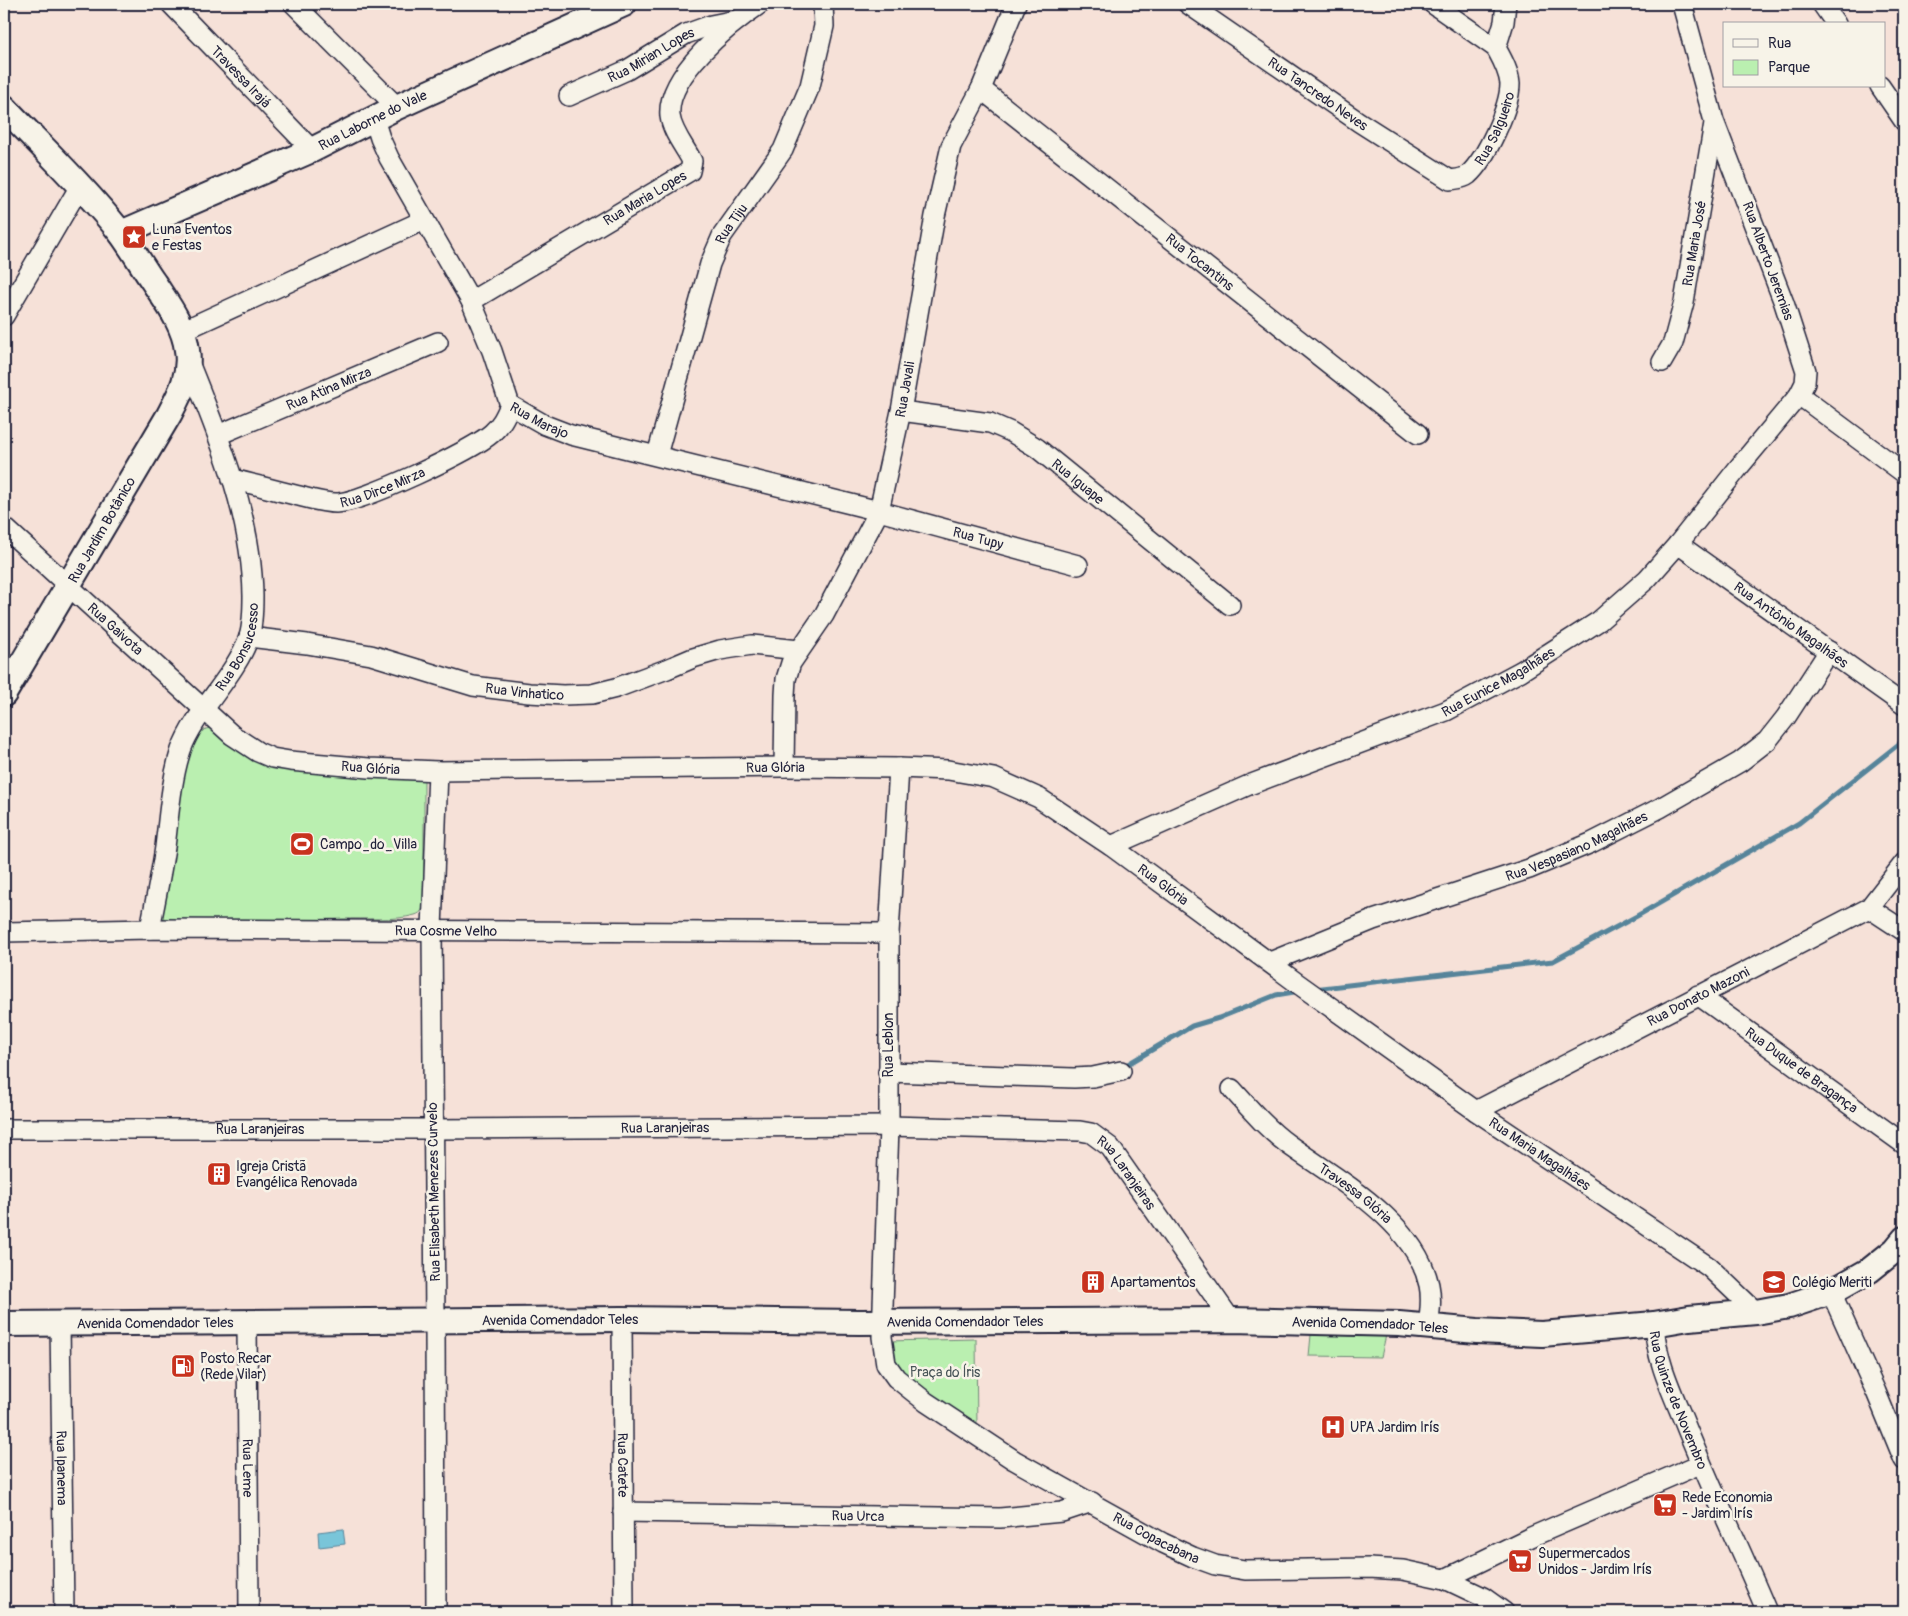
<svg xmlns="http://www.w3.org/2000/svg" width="1908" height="1616" viewBox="0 0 1908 1616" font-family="Pangolin,sans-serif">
	<rect width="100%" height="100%" fill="#f6e1d8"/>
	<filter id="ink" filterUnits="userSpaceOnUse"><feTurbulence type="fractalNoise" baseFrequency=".02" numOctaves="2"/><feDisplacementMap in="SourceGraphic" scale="10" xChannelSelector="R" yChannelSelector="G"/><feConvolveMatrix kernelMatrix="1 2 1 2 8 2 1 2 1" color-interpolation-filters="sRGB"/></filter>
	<g filter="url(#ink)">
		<g fill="#baefb0" stroke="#6e8876">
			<path d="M216,727L265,752L424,780V901C424,908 422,913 415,915C394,921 364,918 342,919C282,921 222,921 162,921L158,919L182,776C186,765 193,735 204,730C207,728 212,728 216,727Z"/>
			<path d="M1311,1335H1386L1381,1357L1309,1356Z"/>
			<path d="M976,1339L977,1429L898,1373L886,1341Z"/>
		</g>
		<path fill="#79c5d9" stroke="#56849a" d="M343,1529L345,1544L319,1547L318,1532Z"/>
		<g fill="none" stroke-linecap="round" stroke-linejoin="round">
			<g stroke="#56849a" stroke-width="5">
				<path d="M1314,989L1553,961L1637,916L1799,823L1904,740"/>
				<path d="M1120,1065L1128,1064L1192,1026L1219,1018L1276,995L1300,991"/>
			</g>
			<defs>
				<g id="minor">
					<path id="s1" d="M171,4L312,150"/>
					<path d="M294,4L397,107"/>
					<path id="s2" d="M1188,4L1359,122L1450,180C1456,179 1463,179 1468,175C1486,159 1510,107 1510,84C1509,71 1502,59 1496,48L1504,22L1506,4"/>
					<path d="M1433,4L1496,48"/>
					<path d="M1822,4L1836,24"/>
					<path d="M1880,86L1904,121"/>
					<path id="s3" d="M981,89L1418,434"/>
					<path id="s4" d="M569,96L627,70L686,34L711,25L736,20"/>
					<path id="s5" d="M374,119L380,138L389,158L471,301L492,351L510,405L545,425L571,435L879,511L1078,565"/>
					<path id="s6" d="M471,301L690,171L692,161C685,147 672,132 670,116C666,75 729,25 760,4"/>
					<path d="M4,316L80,186"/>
					<path d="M182,331L424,220"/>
					<path id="s7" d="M1662,362L1673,343L1684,302L1714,123"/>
					<path d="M1799,395L1904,473"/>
					<path id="s8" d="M901,411L990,423L1011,432L1037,448L1230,605"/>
					<path id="s9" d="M218,435L438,342"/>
					<path id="s10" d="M657,455L710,264L722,236L783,150L810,86L824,26L823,4"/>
					<path id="s11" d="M232,479C253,484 274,490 295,495C308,498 322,503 336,503C361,503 472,451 492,433C501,425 505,417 510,405"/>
					<path id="s12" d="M4,527L232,735L258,752L272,758L290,761L369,768L438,771L784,767L899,768L948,770L994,778L1039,798L1111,846L1297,983L1476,1111L1709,1267L1756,1312"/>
					<path id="s13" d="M1678,544L1904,705"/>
					<path id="s14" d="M249,637L307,644L371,655L473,686L529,693L563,695L592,694L616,688L667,669L693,658L720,650L752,645L799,650"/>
					<path id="s15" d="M784,767L785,695L786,679L791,663L824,615L879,511L901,411L935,216L951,146L981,89L1016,4"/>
					<path id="s16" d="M899,768L889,933V1126L882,1337L886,1364L896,1378L926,1402L1014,1460L1163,1543L1193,1557L1215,1565L1245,1570L1369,1568L1403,1570L1445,1579L1483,1597L1504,1612"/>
					<path id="s17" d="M1111,846L1249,785L1446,711L1521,671L1599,621L1647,579L1678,544L1739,467L1799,395L1805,383L1806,371L1784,303L1714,121L1682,4"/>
					<path d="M1869,908L1904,931"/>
					<path id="s18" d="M150,929C155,902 161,875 165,847C169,815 171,781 181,750C195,711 235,677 249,637C253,624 253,609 253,596C252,514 218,435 188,360"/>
					<path id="s19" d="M4,932L150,929L889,933"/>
					<path id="s20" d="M1270,962L1373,920L1529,869L1591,843L1660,808L1740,762L1767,741L1786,717L1829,651"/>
					<path id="s21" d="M1698,995L1904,1144"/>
					<path d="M888,1072L1074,1078L1093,1077L1121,1071"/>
					<path id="s22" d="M1232,1089C1250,1109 1267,1129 1289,1145C1338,1180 1415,1222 1429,1285C1432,1299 1430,1313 1428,1326"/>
					<path id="s23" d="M1476,1111L1869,908L1904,863"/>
					<path id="s24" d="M4,1129H432L889,1126L1080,1131L1091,1133L1110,1147L1231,1320"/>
					<path d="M1831,1292L1876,1392L1904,1460"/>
					<path id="s25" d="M622,1319L624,1612"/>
					<path id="s26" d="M247,1323L249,1612"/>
					<path id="s27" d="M60,1324L64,1612"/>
					<path id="s28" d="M1654,1324C1656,1358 1670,1388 1683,1419C1709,1485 1740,1547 1767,1612"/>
					<path id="s29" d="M623,1512L1000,1518L1062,1512L1092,1502"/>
					<path d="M1445,1579L1531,1537L1700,1464"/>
					<path d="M436,1612L435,1322L432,929L438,771"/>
				</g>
				<g id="major">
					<path d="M4,107C43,148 85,188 120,232C132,248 142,266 154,283C167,303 184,325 187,350C191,374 180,394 169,415L4,694"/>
					<path id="s30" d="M121,233L312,150L397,107L624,4"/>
					<path id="s31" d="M4,1324L622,1319L859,1322L1231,1320L1399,1324L1477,1331L1542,1334L1654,1324L1689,1318L1756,1312L1789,1306L1831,1292L1870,1270L1895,1250L1904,1239"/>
				</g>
			</defs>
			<use href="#minor" stroke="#22223b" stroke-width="22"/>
			<use href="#major" stroke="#22223b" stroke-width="28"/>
			<use href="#minor" stroke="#f7f3e8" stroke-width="19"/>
			<use href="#major" stroke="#f7f3e8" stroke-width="24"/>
		</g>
	</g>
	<defs>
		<symbol id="sight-square" viewBox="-11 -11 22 22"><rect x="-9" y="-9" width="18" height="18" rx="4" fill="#c8321e" stroke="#f7f3e8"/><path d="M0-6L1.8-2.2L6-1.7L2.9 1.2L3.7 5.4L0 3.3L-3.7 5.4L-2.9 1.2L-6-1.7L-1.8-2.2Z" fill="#fff"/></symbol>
		<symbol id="stadium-square" viewBox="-11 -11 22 22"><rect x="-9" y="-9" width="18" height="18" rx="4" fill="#c8321e" stroke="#f7f3e8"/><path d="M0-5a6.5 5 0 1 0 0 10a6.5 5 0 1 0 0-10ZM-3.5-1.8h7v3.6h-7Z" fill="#fff"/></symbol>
		<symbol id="building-square" viewBox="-11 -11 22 22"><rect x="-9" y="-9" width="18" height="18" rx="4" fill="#c8321e" stroke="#f7f3e8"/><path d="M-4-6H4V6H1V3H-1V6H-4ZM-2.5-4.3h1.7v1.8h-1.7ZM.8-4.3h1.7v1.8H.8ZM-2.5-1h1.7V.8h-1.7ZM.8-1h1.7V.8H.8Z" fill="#fff"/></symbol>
		<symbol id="school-square" viewBox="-11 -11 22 22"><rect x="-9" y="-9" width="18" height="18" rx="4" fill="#c8321e" stroke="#f7f3e8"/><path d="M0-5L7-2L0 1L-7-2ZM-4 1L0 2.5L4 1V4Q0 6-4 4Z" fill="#fff"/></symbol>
		<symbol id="fuel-square" viewBox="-11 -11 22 22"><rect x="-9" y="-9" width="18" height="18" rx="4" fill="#c8321e" stroke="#f7f3e8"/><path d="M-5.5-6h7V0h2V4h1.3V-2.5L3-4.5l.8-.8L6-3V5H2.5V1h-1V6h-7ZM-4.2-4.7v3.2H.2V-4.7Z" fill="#fff"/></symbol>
		<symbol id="hospital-square" viewBox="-11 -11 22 22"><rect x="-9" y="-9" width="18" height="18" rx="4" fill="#c8321e" stroke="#f7f3e8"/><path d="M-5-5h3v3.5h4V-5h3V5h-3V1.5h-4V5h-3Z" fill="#fff"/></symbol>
		<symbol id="supermarket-square" viewBox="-11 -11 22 22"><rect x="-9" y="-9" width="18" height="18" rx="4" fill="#c8321e" stroke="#f7f3e8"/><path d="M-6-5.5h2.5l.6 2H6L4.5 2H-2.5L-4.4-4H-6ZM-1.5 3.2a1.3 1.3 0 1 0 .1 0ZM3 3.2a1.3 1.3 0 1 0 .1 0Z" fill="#fff"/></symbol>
	</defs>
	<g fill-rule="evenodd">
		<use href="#sight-square" x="120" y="223" width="28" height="28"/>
		<use href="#stadium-square" x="288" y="830" width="28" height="28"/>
		<use href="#building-square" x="205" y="1160" width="28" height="28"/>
		<use href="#building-square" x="1079" y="1268" width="28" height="28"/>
		<use href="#school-square" x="1760" y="1268" width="28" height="28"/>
		<use href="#fuel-square" x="169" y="1352" width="28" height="28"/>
		<use href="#hospital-square" x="1319" y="1413" width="28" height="28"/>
		<use href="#supermarket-square" x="1651" y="1491" width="28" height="28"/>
		<use href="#supermarket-square" x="1506" y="1547" width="28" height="28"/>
	</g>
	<g text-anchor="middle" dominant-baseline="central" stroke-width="5" stroke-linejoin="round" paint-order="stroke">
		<g font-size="14" fill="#22223b" stroke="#f7f3e8">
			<text stroke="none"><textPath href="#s4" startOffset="92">Rua Mirian Lopes</textPath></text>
			<text stroke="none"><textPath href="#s1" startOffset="101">Travessa Irajá</textPath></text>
			<text stroke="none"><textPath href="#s2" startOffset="158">Rua Tancredo Neves</textPath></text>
			<text stroke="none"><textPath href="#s30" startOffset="276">Rua Laborne do Vale</textPath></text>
			<text stroke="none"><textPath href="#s2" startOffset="389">Rua Salgueiro</textPath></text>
			<text stroke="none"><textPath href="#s6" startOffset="202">Rua Maria Lopes</textPath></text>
			<text stroke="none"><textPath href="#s10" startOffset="244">Rua Tiju</textPath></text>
			<text stroke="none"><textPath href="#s7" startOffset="124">Rua Maria José</textPath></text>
			<text stroke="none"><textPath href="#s3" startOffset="279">Rua Tocantins</textPath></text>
			<text transform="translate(1768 261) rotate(70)">Rua Alberto Jeremias</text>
			<text stroke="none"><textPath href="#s9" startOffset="120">Rua Atina Mirza</textPath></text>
			<text stroke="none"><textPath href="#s15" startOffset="405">Rua Javali</textPath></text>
			<text stroke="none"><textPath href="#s5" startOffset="351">Rua Marajo</textPath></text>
			<text stroke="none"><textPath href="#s8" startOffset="196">Rua Iguape</textPath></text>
			<text stroke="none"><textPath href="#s11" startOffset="156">Rua Dirce Mirza</textPath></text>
			<text transform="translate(102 530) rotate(-60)">Rua Jardim Botânico</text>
			<text stroke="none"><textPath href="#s5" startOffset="806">Rua Tupy</textPath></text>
			<text stroke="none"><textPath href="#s13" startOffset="139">Rua Antônio Magalhães</textPath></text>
			<text stroke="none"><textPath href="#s12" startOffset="151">Rua Gaivota</textPath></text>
			<text stroke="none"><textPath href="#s18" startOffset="301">Rua Bonsucesso</textPath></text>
			<text stroke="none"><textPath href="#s17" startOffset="421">Rua Eunice Magalhães</textPath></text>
			<text stroke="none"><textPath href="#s14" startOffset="282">Rua Vinhatico</textPath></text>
			<text stroke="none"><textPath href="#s12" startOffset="859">Rua Glória</textPath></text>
			<text stroke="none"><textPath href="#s12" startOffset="454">Rua Glória</textPath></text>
			<text stroke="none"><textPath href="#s20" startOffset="328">Rua Vespasiano Magalhães</textPath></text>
			<text stroke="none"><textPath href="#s12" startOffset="1279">Rua Glória</textPath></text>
			<text stroke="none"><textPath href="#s19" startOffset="442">Rua Cosme Velho</textPath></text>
			<text stroke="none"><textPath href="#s23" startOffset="250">Rua Donato Mazoni</textPath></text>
			<text transform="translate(888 1045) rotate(-90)">Rua Leblon</text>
			<text stroke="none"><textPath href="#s21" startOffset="128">Rua Duque de Bragança</textPath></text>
			<text stroke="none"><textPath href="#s24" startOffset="661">Rua Laranjeiras</textPath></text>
			<text stroke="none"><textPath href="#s24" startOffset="256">Rua Laranjeiras</textPath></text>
			<text stroke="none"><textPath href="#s12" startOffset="1742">Rua Maria Magalhães</textPath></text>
			<text stroke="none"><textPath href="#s24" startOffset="1141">Rua Laranjeiras</textPath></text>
			<text transform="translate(434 1192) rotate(-91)">Rua Elisabeth Menezes Curvelo</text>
			<text stroke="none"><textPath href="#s22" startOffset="162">Travessa Glória</textPath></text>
			<text stroke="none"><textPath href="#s31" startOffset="556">Avenida Comendador Teles</textPath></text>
			<text stroke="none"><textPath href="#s31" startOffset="961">Avenida Comendador Teles</textPath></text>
			<text stroke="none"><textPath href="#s31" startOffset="151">Avenida Comendador Teles</textPath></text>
			<text stroke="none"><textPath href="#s31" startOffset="1366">Avenida Comendador Teles</textPath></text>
			<text stroke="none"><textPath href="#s28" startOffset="80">Rua Quinze de Novembro</textPath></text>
			<text stroke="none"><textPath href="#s25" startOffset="146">Rua Catete</textPath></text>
			<text stroke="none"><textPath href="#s27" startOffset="144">Rua Ipanema</textPath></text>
			<text stroke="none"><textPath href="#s26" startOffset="145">Rua Leme</textPath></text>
			<text stroke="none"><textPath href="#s29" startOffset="235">Rua Urca</textPath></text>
			<text stroke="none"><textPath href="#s16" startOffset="920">Rua Copacabana</textPath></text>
		</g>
		<g font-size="14" fill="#22223b" stroke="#f7f3e8" text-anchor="start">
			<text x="152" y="229">Luna Eventos<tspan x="152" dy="16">e Festas</tspan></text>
			<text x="320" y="844">Campo_do_Villa</text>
			<text x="236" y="1166">Igreja Cristã<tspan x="236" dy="16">Evangélica Renovada</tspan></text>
			<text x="1110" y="1282">Apartamentos</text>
			<text x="1792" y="1282">Colégio Meriti</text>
			<text x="200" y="1358">Posto Recar<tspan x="200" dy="16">(Rede Vilar)</tspan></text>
			<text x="1350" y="1427">UPA Jardim Irís</text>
			<text x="1682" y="1497">Rede Economia<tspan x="1682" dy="16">- Jardim Irís</tspan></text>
			<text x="1538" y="1553">Supermercados<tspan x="1538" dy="16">Unidos - Jardim Irís</tspan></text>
		</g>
		<g font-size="14" fill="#485558" stroke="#f7f3e8">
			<text x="945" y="1372">Praça do Íris</text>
		</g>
	</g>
	<rect width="1908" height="1616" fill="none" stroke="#f7f3e8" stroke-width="20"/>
	<rect x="10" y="10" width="1888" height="1596" fill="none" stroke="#22223b" stroke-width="2" filter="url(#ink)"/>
	<rect x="1723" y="22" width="162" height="65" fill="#f7f3e8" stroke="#a29fa3"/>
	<rect x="1733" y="39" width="25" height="8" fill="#f7f3e8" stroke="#a29fa3"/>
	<text x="1768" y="48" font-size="15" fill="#22223b">Rua</text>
	<rect x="1733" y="60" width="25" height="15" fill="#baefb0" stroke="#a29fa3"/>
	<text x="1768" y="72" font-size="15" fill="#22223b">Parque</text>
</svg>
